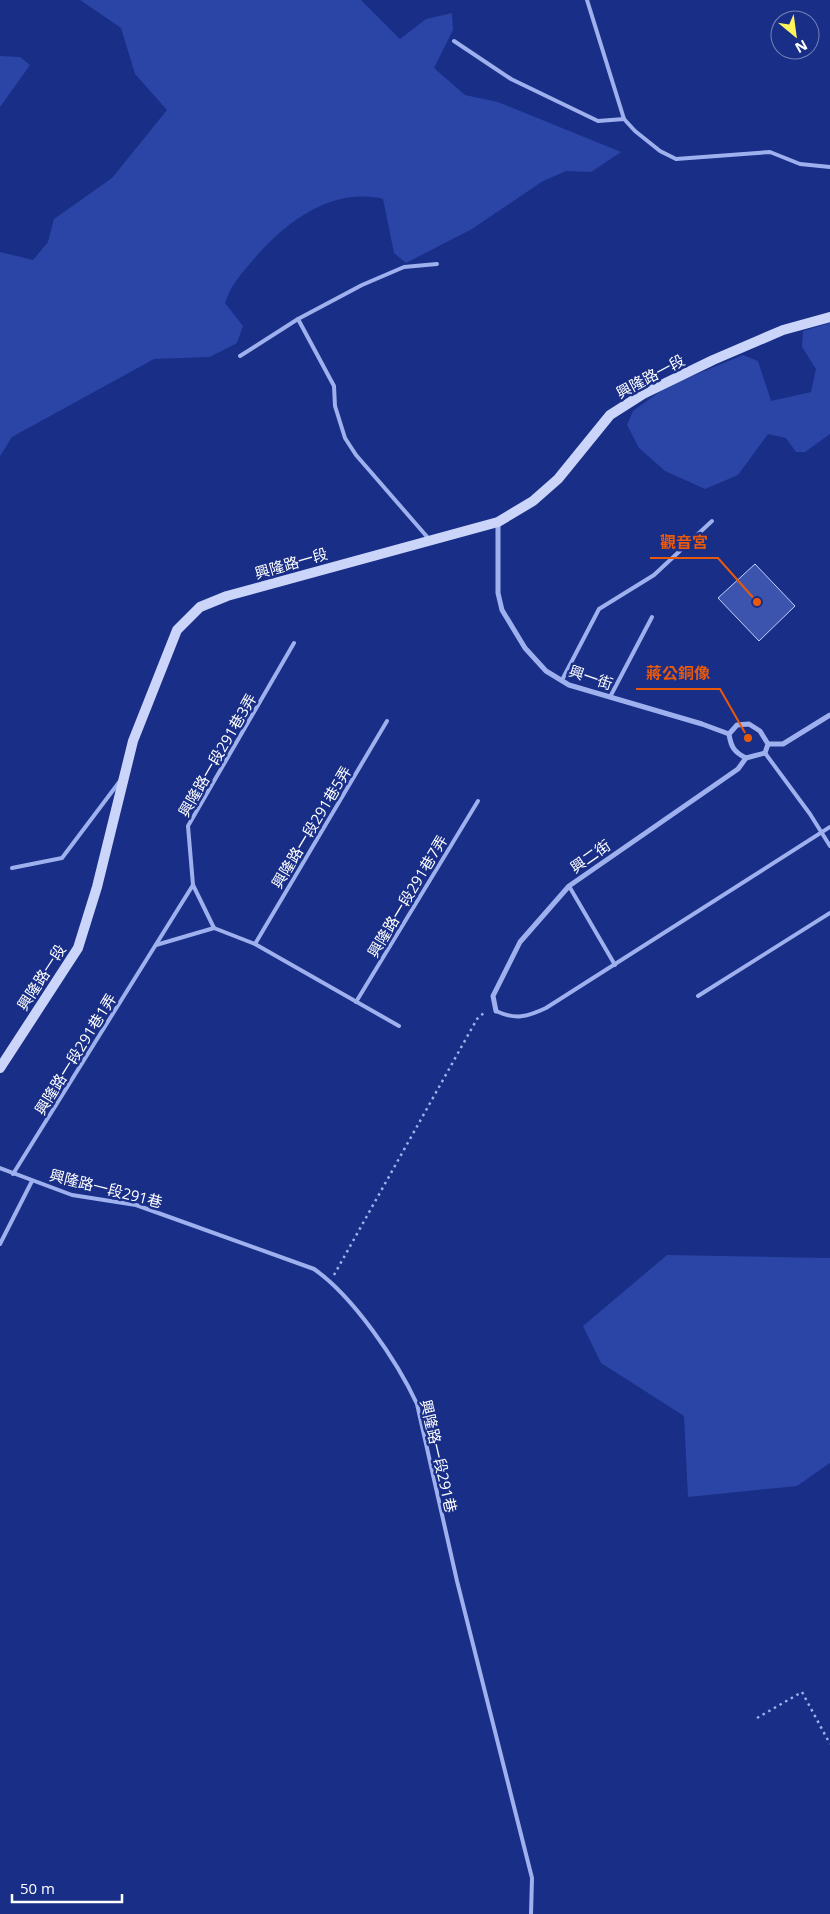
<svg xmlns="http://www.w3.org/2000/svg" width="830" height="1914" viewBox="0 0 830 1914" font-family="'Open Sans','Noto Sans TC',sans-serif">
	<rect width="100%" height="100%" fill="#182e87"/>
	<g fill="#2a45a5">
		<path d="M80,0H361L400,39L426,19L452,13L453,30L434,68L465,95L498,102L621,152L591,172L566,171L543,181L472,229L406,263L394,253L383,199C331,187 286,222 254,259C241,274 231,285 225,303L243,326L237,343L210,357L154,359L12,437L0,456V252L33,260L48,242L54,219L112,178L167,110L135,74L121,28Z"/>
		<path d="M0,56L20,57L30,65L0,107Z"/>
		<path d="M830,323V434L805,452H796L786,438L768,434L738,475L705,489L665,471L639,448L627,425L633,411L666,387L743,355L758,361L771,401L811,392L816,369L802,347L803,331Z"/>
		<path d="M667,1255L830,1258V1463L797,1486L688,1497L684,1416L601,1363L583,1326Z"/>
	</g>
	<path fill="#3c54ae" stroke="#c4d0fa" d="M755,564L795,606L759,641L718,598Z"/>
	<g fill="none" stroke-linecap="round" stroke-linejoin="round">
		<g stroke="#9eb0ed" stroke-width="2.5" stroke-dasharray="2.5 4" stroke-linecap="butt">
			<path d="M334,1275L477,1019L486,1011"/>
			<path d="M757,1718L802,1692L830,1744"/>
		</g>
		<g stroke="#9eb0ed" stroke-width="4">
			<path d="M587,0L624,119L635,131L660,151L676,159L770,152L800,164L830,167"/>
			<path d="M454,41L511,79L598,121L624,119"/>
			<path d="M298,319L362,285L404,267L437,264"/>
			<path d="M240,356L298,319L334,386L335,406L345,438L356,455L429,539"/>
			<path d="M562,680L599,609L654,575L712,521"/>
			<path d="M610,697L652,617"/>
			<path d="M765,753L810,814L830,846"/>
			<path d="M12,868L62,858L120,781"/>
			<path d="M193,885L188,826L294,643"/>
			<path d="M569,886L615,965"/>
			<path d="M255,944L387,721"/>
			<path d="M156,945L214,928L255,944L399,1026"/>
			<path d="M698,996L830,913"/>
			<path d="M356,1002L478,801"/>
			<path d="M496,1011C515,1020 527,1017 546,1008L830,827"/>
			<path d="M0,1168L72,1195L136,1205L314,1269C353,1296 397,1361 417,1404L457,1581L532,1878L531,1914"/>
			<path d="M13,1174L193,885L214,928"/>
			<path d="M0,1244L32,1181"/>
		</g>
		<g stroke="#9eb0ed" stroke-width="5">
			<path d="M498,522V593L502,610L525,648L546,671L569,685L702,724L729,734"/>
			<path d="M749,724L760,731L768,744L765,753L746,758C734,752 731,747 729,734L737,725Z"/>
			<path d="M768,744H783L830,715"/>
			<path d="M496,1011L493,996L520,942L569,886L738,769L746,758"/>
		</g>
		<path stroke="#cbd4f9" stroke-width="10" d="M0,1068L78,948L97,887L133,741L177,630L200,607L227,596L498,522L533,501L558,479L610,415L643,394L713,360L783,330L830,317"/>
	</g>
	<g text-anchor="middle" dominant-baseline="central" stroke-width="5" stroke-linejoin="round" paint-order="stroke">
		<g font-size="15" fill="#fff" stroke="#182e87">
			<text transform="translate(650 376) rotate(-28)">興隆路一段</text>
			<text transform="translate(291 563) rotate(-16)">興隆路一段</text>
			<text transform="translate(591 677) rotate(19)">興一街</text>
			<text transform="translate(217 755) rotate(-60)">興隆路一段291巷3弄</text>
			<text transform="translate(311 827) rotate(-59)">興隆路一段291巷5弄</text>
			<text transform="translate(590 856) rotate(-35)">興二街</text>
			<text transform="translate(407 896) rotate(-59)">興隆路一段291巷7弄</text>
			<text transform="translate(41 977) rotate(-57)">興隆路一段</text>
			<text transform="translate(75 1054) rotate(-58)">興隆路一段291巷1弄</text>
			<text transform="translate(106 1188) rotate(14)">興隆路一段291巷</text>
			<text transform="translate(439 1456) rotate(77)">興隆路一段291巷</text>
		</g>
	</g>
	<path fill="none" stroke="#e8590c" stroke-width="2" d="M757 602L718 558H650M748 738L720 689H636"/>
	<g fill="#e8590c" stroke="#182e87" stroke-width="2">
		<circle cx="757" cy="602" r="5"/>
		<circle cx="748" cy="738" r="5"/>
	</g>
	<g font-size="16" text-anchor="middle" font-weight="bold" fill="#e8590c" stroke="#182e87" stroke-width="5" stroke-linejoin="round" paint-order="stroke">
		<text x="684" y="548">觀音宮</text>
		<text x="678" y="679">蔣公銅像</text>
	</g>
	<g transform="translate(795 35) rotate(151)"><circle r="24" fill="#182e87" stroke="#7482b7"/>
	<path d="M0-4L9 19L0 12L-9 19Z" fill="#fff55a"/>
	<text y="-8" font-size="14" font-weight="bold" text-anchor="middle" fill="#ffffff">N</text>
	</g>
	<path d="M12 1894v8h110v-8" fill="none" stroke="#ffffff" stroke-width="2.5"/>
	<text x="20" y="1894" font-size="15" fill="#ffffff" stroke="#182e87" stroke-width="4" paint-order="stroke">50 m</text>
</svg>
